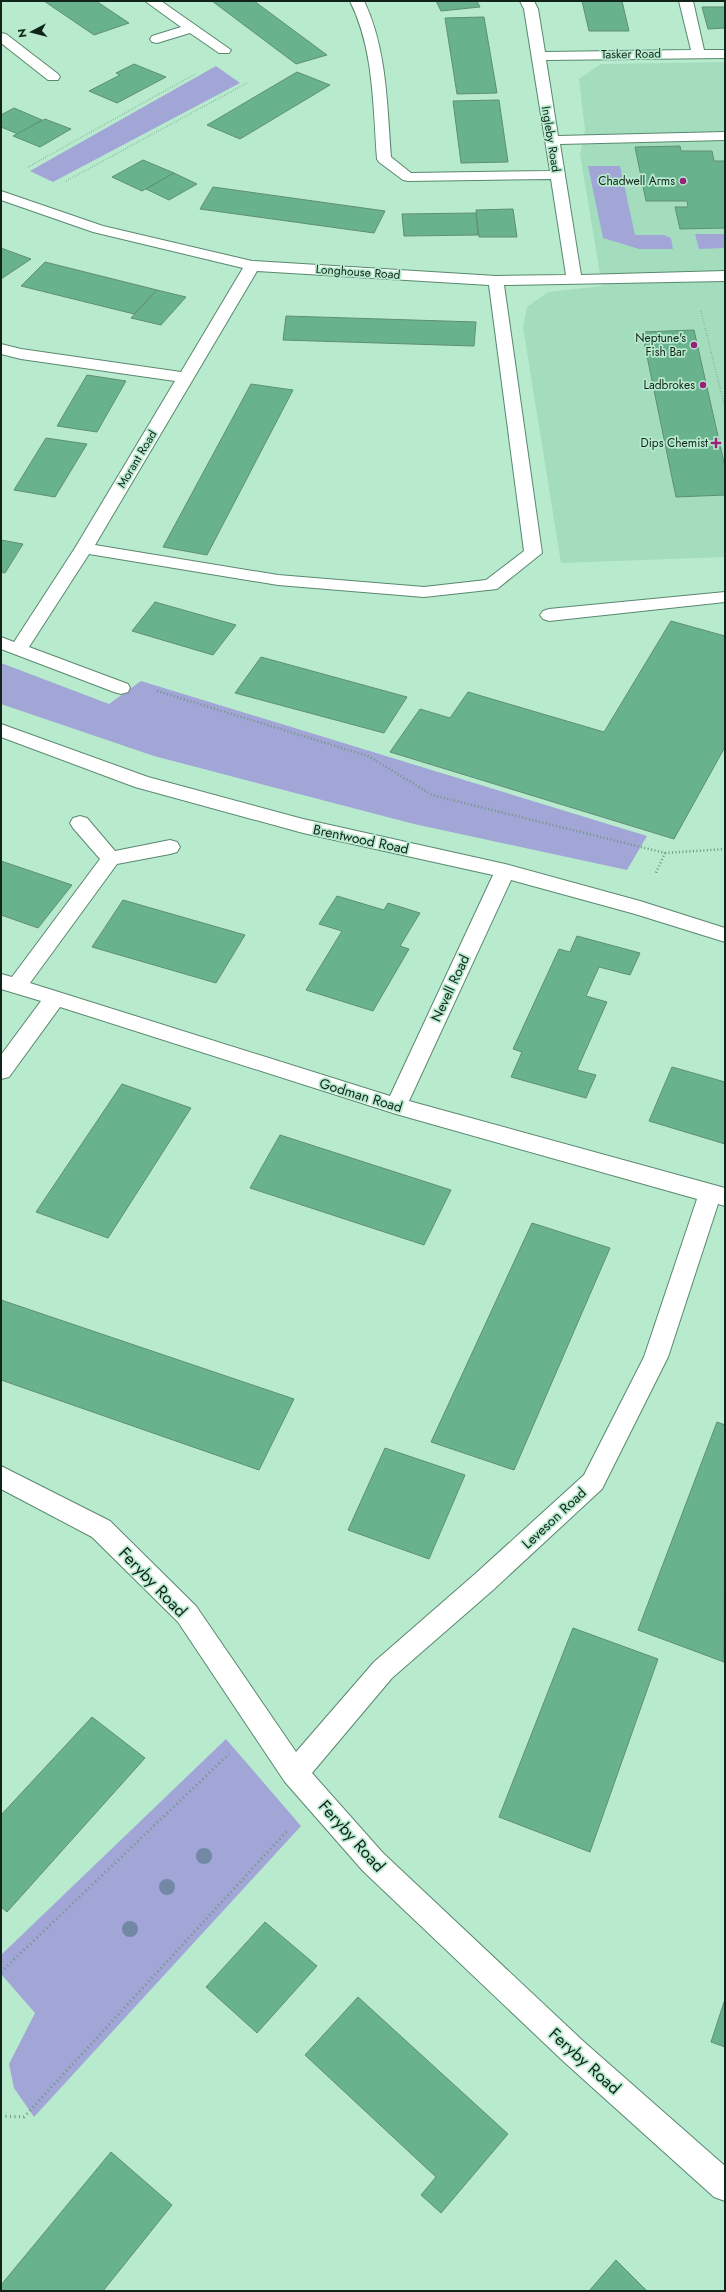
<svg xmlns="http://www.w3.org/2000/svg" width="726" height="2292" viewBox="0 0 726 2292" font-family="Jost,sans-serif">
	<rect width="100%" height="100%" fill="#b8eace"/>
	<path fill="#a4ddbe" d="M725,62V557L561,563L523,327L527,307L548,292L602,286L580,154L585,130L579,79L601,64Z"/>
	<g fill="#a1a6d7">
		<path d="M216,66L240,83L53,182L30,171Z"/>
		<path d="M588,166H620L635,235H664L671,238L673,249H639L603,238Z"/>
		<path d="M695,234H725V248L699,249Z"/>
		<path d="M1,663L109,704L141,681L647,836L627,870L414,824L154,756L1,704Z"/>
		<path d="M226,1739L301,1826L34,2117L14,2088L9,2064L35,2013L1,1974V1955Z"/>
	</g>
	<g fill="#68b38d" stroke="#5f8f76">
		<path d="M44,1H96L129,23L94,35Z"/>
		<path d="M212,1H254L327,55L296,64Z"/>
		<path d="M436,1H477L480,7L441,11Z"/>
		<path d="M582,1H622L629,31H589Z"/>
		<path d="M702,7H725V28L708,29Z"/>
		<path d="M484,17L497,93L457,94L445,18Z"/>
		<path d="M134,64L166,77L117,103L89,91L120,75L116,73Z"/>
		<path d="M297,72L330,85L240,139L207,125Z"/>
		<path d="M499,100L508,162L461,163L453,101Z"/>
		<path d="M14,108L42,120L18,134L1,127V115Z"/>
		<path d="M45,119L71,129L40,147L13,136Z"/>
		<path d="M680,146L681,151H712L714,161H725V228L680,229L675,207H688L687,201H646L635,147Z"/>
		<path d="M143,160L174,173L142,191L112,177Z"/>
		<path d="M174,173L197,184L169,200L146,189Z"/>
		<path d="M213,187L385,211L374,233L200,209Z"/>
		<path d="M513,209L517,237H479L476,210Z"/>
		<path d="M476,213L478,235L404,236L402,214Z"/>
		<path d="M1,248L31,259L1,279Z"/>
		<path d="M45,262L157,290L134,314L21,286Z"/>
		<path d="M157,290L186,297L161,325L131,318Z"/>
		<path d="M286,316L476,322L474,346L283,340Z"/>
		<path d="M694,330L725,467V495L676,497L642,332Z"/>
		<path d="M87,375L126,381L97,432L57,426Z"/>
		<path d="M251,384L293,390L207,555L163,547Z"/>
		<path d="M46,438L87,444L55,497L14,490Z"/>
		<path d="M1,540L23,544L5,573L1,572Z"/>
		<path d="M155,602L236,625L213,655L132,631Z"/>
		<path d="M671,621L725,636V747L674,839L390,752L420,709L450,718L468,692L604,732Z"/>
		<path d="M261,657L407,697L384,733L235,693Z"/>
		<path d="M1,861L72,885L38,928L1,915Z"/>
		<path d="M337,896L384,910L388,903L420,913L400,946L409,949L373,1011L306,990L342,931L319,924Z"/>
		<path d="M123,900L245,935L216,983L92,947Z"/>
		<path d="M577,936L640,953L630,975L599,967L586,996L607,1002L577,1070L596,1075L586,1098L511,1077L522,1052L513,1049L559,949L570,952Z"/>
		<path d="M672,1067L725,1082V1144L649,1121Z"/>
		<path d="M122,1084L191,1108L108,1238L36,1212Z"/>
		<path d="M280,1135L451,1190L424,1245L250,1188Z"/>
		<path d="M532,1223L610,1248L514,1470L431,1442Z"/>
		<path d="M1,1300L294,1399L259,1470L1,1380Z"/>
		<path d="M717,1422L725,1425L724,1662L638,1630Z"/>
		<path d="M385,1448L465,1475L429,1559L348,1530Z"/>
		<path d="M573,1628L658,1659L590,1852L499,1817Z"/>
		<path d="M92,1717L145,1758L7,1912L1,1907V1815Z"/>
		<path d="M265,1922L317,1966L257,2033L206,1987Z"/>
		<path d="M358,1997L508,2134L441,2213L421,2195L436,2177L305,2055Z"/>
		<path d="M725,1999V2047L711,2042Z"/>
		<path d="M111,2152L172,2205L103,2291H1V2285Z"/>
		<path d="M616,2260L647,2291H589Z"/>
	</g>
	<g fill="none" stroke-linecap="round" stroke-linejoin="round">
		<defs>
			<g id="minor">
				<path d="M145,1H161L231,50L229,53H219L190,33L157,43L152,42L150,39L152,36L181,27Z"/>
				<path d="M350,1H364C387,49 387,105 391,157L411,173L550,171L524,9L520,1H534L538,9L545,52L691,50L679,1H693L704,50H725V58L546,60L558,136L725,132V140L560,144L581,275L725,271V281L504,285L542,553L497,589L424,597L278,585L89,554L29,647L128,684L130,688L128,692L121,694L114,692L1,649V637L14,642L75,548L175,381L21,359L1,354V344L21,349L181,372L243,268L93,232L1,200V191L103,226L252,261L496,276L566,275L551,179L408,181L403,180L379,162L377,159C373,106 374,49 350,1ZM257,271L489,285L524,551L486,580L424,587L278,575L95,545Z"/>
				<path d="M1,33L6,34L58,74L60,77L58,80H48L1,43Z"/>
				<path d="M725,592V602L549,621L543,619L540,615L543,611L549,609Z"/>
				<path d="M1,724L148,777L303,819L505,864L640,901L725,928V942L635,914L511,880L409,1101L725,1188V1206L718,1204L668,1357L602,1489L493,1590L392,1678L312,1773L383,1853L583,2041L725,2166V2201L714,2197L563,2061L363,1871L285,1782L178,1622L92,1537L1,1489V1466L110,1521L196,1606L296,1752L374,1662L475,1574L584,1475L644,1357L697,1199L396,1114L60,1007L9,1077L1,1079V1055L41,1001L1,989V974L12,977L100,859L73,828L70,823L73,818L80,816L87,818L115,851L170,840L177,842L180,847L177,852L170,854L117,864L30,983L390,1096L493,875L303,833L135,787L1,737Z"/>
			</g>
		</defs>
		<use href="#minor" stroke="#59886f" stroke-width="2"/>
		<g stroke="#709581" stroke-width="1.5" stroke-dasharray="0.5 2" stroke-linecap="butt">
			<path d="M28,167L195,74"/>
			<path d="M66,181L247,83"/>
			<path d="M701,311L725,408"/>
		</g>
		<g stroke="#709581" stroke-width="2.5" stroke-dasharray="1 2.5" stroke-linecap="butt">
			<path d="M157,691L368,756L432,795L665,853L655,875"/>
			<path d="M665,853L725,849"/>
		</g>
		<g stroke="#709581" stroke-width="3" stroke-dasharray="1 3.5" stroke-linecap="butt">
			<path d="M1,1972L229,1754"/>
			<path d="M1,2116L24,2117L287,1831"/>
		</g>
		<use href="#minor" fill="#fff" fill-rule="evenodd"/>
	</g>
	<g fill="#7388a5">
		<circle cx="204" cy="1856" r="8"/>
		<circle cx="167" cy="1887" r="8"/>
		<circle cx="130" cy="1929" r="8"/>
	</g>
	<g fill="#99207a" stroke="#b8eace" stroke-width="1.5">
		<circle cx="683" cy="181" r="4"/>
		<circle cx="694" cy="345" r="4"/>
		<circle cx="703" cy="385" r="4"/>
		<path d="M714 437h4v4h4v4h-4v4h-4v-4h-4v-4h4z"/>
	</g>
	<g text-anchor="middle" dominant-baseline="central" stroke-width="3.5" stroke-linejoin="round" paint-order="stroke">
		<g font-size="12" fill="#10241a" stroke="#b8eace">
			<text transform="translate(631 54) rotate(-1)">Tasker Road</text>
			<text transform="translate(551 139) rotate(81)">Ingleby Road</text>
			<text transform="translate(358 272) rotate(4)">Longhouse Road</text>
			<text transform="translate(137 459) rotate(-59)">Morant Road</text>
		</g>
		<g font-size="12" fill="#10241a" stroke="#b8eace" text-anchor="end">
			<text x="675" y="181">Chadwell Arms</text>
			<text x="686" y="338">Neptune's<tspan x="686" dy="14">Fish Bar</tspan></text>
			<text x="695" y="385">Ladbrokes</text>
			<text x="708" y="443">Dips Chemist</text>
		</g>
		<g font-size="14" fill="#10241a" stroke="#b8eace">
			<text transform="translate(361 839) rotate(12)">Brentwood Road</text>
			<text transform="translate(450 988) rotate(-65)">Nevell Road</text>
			<text transform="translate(361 1095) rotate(17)">Godman Road</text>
			<text transform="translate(554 1518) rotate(-43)">Leveson Road</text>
		</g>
		<g font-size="17" fill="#10241a" stroke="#b8eace">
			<text transform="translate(153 1582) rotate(46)">Feryby Road</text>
			<text transform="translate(352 1836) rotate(48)">Feryby Road</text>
			<text transform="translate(585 2061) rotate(42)">Feryby Road</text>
		</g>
	</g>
	<rect width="726" height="2292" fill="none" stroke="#10241a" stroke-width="4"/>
	<g transform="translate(32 32) rotate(263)" stroke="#b8eace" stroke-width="3" paint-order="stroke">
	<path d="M0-3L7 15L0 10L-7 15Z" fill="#10241a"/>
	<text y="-6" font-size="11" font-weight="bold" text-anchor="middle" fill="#10241a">N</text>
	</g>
</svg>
